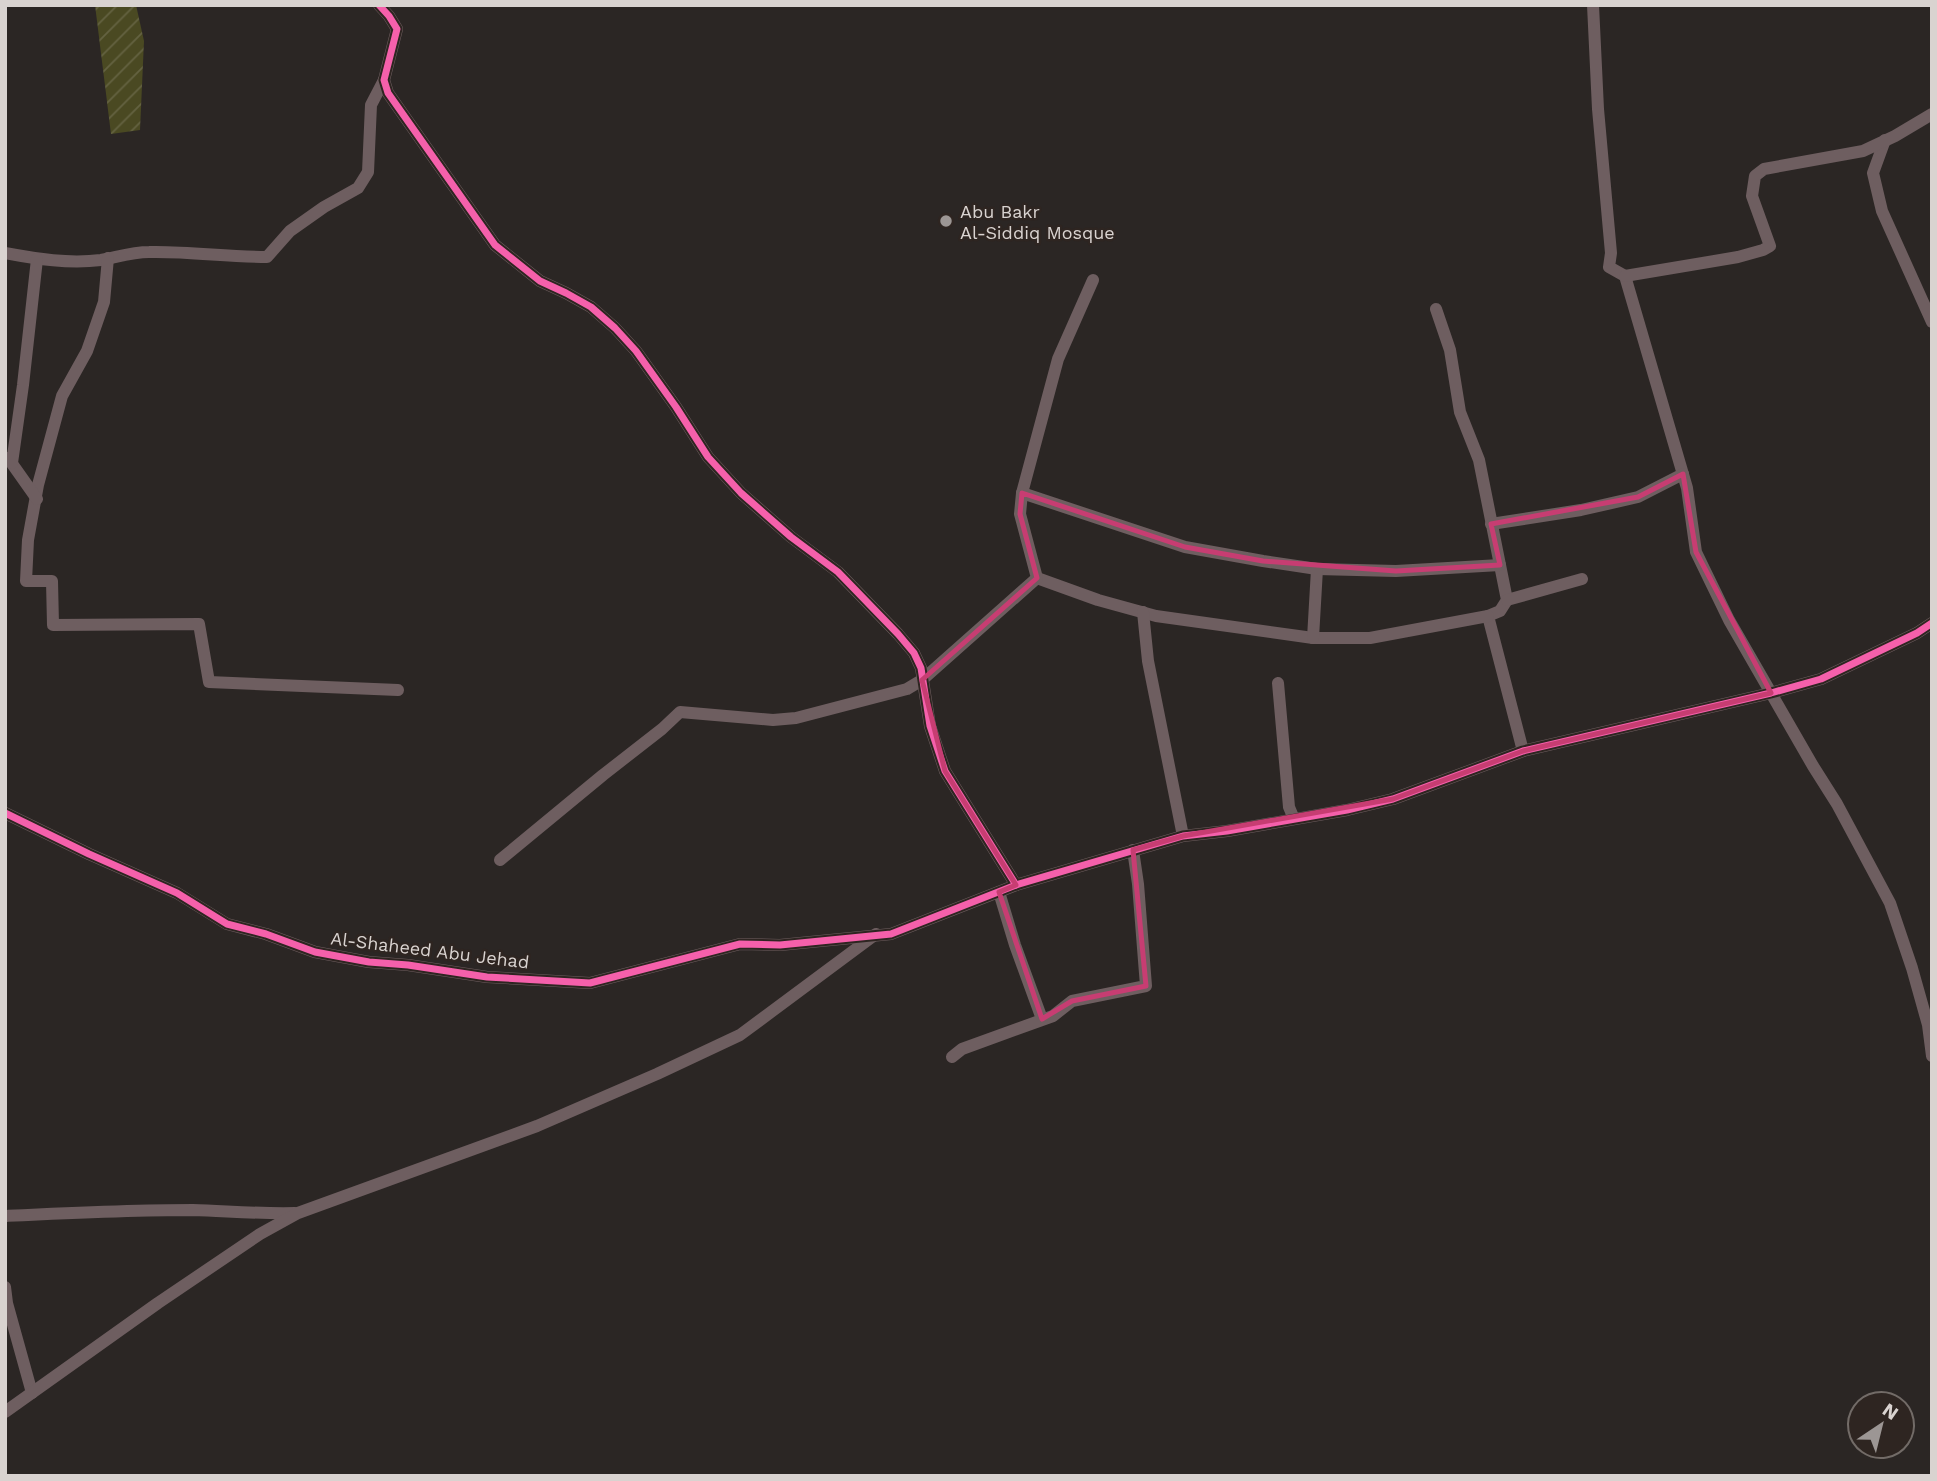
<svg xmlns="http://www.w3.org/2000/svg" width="1937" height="1481" viewBox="0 0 1937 1481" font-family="'Work Sans',sans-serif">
	<defs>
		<pattern id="garden-furrows" width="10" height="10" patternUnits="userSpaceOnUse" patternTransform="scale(1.75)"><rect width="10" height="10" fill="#4a4922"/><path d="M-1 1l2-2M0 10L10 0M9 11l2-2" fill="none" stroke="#646241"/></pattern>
	</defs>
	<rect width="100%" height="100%" fill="#2b2624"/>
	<path fill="url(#garden-furrows)" d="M95,5H136L144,41L140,130L111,134Z"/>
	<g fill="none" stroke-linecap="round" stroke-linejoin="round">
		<g stroke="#6e5e60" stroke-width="12">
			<path d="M379,5L389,16L397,29L384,80L388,93L495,245L540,281L566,293L591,307L615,328L636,351L676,407L708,457L741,493L791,537L838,572L898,634L914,653L921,668L930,726L945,771L1016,885"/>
			<path d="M1593,5L1598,109L1611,253L1609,267L1625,276L1687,488L1696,552L1729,620L1813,766L1837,804L1890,903L1912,968L1928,1025L1932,1056"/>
			<path d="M1885,140L1873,173L1882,211L1932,322"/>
			<path d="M5,253C37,259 69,264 101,260C117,257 133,252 149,252C188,251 227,257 267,257L290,231L324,207L358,188L368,172L371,105L384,80"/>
			<path d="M108,258L104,302L87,351L62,396L38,485L28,540L26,581H52L53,625L199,624L209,682L398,690"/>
			<path d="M1625,276L1738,257L1763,250L1770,246L1752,196L1755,176L1764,169L1863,151L1895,136L1932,114"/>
			<path d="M1436,309L1450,350L1460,412L1479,460L1507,600L1500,611L1488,616L1523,751"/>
			<path d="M8,458L37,499"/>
			<path d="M12,463L23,385L37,259"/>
			<path d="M1022,493L1185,547L1263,561L1317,569L1396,571L1500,565"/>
			<path d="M1491,524L1581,510L1638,497L1683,474"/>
			<path d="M1037,578L1098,600L1156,616L1313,638H1370L1488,616"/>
			<path d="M1507,600L1582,579"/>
			<path d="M1143,612L1148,661L1183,836"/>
			<path d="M1313,638L1317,569"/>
			<path d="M1278,683L1289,807L1294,819"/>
			<path d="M5,813L89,854L177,893L227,924L266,934L315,952L369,962L408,965L487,977L590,983L740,944L780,945L891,934L1016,885L1183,836L1227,831L1347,810L1393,799L1523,751L1771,693L1821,679L1917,633L1932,623"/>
			<path d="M500,860L603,775L662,729L680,712L773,720L796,718L907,689L922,680L1037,578L1020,514L1022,493L1058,359L1093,280"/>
			<path d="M999,892L1015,945L1042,1019"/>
			<path d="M952,1057L962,1049L1053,1016L1072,1001L1146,986L1138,884L1133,850"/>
			<path d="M5,1216C68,1213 130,1210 193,1210C227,1211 261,1214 295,1213"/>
			<path d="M5,1287L7,1303L32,1393"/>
			<path d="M5,1412L158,1303L260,1234L298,1213L537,1126L657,1074L740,1035L876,934"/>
		</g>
		<defs>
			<g id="cycleway">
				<path d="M379,5L389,16L397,29L384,80L388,93L495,245L540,281L566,293L591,307L615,328L636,351L676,407L708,457L741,493L791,537L838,572L898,634L914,653L921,668L930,726L945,771L1016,885"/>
				<path d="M5,813L89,854L177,893L227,924L266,934L315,952L369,962L408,965L487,977L590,983L740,944L780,945L891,934L1016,885L1183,836L1227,831L1347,810L1393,799L1523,751L1771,693L1821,679L1917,633L1932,623"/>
			</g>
		</defs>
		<use href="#cycleway" stroke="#2e2521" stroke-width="11"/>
		<use href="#cycleway" stroke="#f560ab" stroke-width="7"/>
	</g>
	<path fill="none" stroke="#c73d72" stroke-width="5" stroke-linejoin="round" d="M1683,474L1696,552L1771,693L1523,751L1393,799L1183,836L1133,850L1146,986L1072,1001L1042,1019L999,892L1016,885L945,771L922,680L1037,578L1020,514L1022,493L1185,547L1263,561L1396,571L1500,565L1491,524L1638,497Z"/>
	<circle fill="#9c9694" stroke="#2e2521" stroke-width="2.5" cx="946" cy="221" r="7"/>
	<g text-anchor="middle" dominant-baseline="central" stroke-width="5" stroke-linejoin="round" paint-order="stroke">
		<g font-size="18" fill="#d9d3d0" stroke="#2e2521" text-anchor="start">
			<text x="960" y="211">Abu Bakr<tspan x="960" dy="21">Al-Siddiq Mosque</tspan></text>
		</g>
		<g font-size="18" fill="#d9d3d0" stroke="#2e2521">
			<text transform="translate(430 950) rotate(7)">Al-Shaheed Abu Jehad</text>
		</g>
	</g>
	<rect width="1937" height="1481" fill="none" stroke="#d9d3d0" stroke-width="14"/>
	<g transform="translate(1881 1425) rotate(35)"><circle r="33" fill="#2e2521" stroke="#726b67" stroke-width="2"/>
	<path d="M0-5L12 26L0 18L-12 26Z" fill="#9c9694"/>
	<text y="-10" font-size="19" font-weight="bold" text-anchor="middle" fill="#d9d3d0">N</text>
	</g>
</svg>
